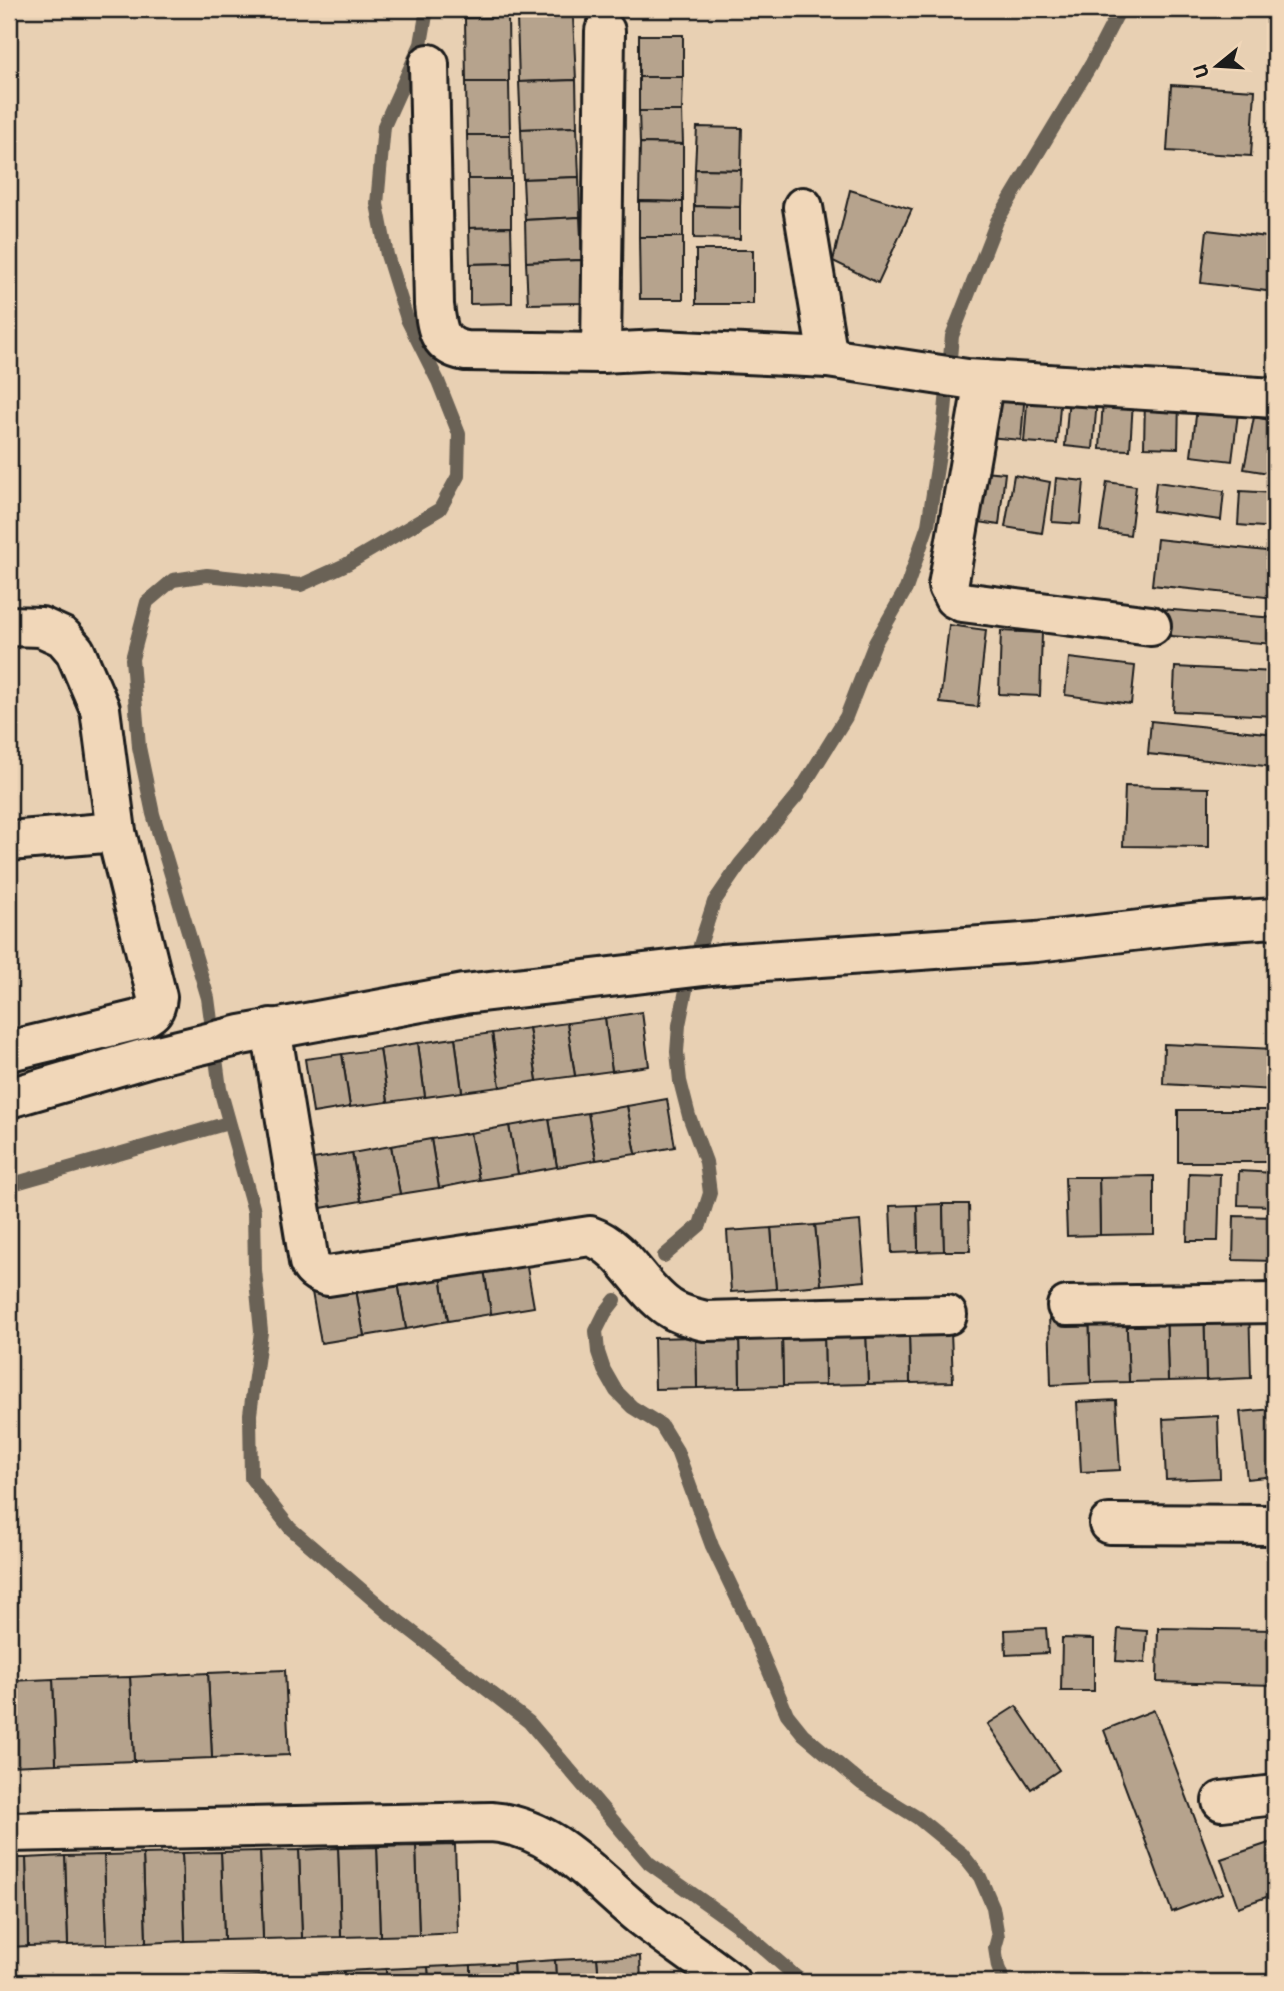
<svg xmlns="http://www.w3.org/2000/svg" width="1284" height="1991" viewBox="0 0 1284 1991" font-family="Mali,sans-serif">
	<rect width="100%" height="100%" fill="#e8d0b3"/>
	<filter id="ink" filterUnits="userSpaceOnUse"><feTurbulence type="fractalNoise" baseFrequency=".0143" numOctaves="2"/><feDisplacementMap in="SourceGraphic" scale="14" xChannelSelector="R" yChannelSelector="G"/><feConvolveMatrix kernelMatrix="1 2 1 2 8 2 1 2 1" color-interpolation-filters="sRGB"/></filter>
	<g filter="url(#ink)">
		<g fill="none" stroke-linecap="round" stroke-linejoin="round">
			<g stroke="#6b6256" stroke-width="14">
				<path d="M427,9L421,44L384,126L377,204L387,255L407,319L438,381L459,434L458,476L440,509L347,564L301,585L207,575L173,580L147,602L132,659L139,747L153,814L208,998L220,1089L254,1211L255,1270L261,1332L250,1414L251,1478L290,1528L392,1616L529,1722L649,1863L738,1926L802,1982"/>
				<path d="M700,945L714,902L740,864L797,796L846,717L875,643L906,589L928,525L944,423L952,336L997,221L1092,63L1120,9"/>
				<path d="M9,1185L228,1123"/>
				<path d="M664,1256L700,1225L710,1193L706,1162L689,1116L680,1081L677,1052L679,1025L686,990"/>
				<path d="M615,1300L605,1313L596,1331L598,1352L604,1370L616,1391L632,1407L661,1425L677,1451L712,1546L746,1617L787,1714L803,1734L861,1783L918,1818L962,1854L980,1877L993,1907L998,1937L995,1948L998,1967L1004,1982"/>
			</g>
		</g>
		<g fill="#b6a38d" stroke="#1c1c1c" stroke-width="2">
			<path d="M573,16L576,80L519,82L517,17Z"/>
			<path d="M508,17L509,82H466L465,18Z"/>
			<rect x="639" y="35" width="44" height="42"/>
			<path d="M639,77H683L682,111H639Z"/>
			<path d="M576,80L577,127L521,129L519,82Z"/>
			<path d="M466,82H509L510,135H467Z"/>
			<path d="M1171,85L1255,90L1251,156L1167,151Z"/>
			<path d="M639,111H682L683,144L640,143Z"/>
			<path d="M577,127L579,177L523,179L521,129Z"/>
			<path d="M697,127L742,128L741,170L695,169Z"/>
			<path d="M467,135H510L511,179H468Z"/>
			<path d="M640,143L683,144V202L639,201Z"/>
			<path d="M695,169L741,170L740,207L694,206Z"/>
			<path d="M579,177L580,217L525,220L523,179Z"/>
			<path d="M468,179H511V227L469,228Z"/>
			<path d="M850,190L912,209L878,283L833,261Z"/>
			<path d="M639,201L683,202V237H639Z"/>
			<path d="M694,206L740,207V239L694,238Z"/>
			<path d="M580,217L582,260L526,262L525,220Z"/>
			<path d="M511,227L512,263L470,264L469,228Z"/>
			<path d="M1207,230L1275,238V292L1201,283Z"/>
			<path d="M639,237H683V299H640Z"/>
			<rect x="696" y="250" width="57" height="54"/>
			<path d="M582,260L584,303L528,304L526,262Z"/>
			<path d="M512,263V303L470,304V264Z"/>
			<path d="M993,388L1025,392L1021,440L988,437Z"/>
			<path d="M1028,391L1061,393L1057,444L1024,442Z"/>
			<path d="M1069,396L1097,399L1093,449L1065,446Z"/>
			<path d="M1103,399L1133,401L1130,450L1100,449Z"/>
			<path d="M1145,399L1179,400L1178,448L1144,447Z"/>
			<path d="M1198,400L1239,405L1232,461L1191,456Z"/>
			<path d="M1254,417L1275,421V474L1244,469Z"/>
			<path d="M983,471L1005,473L999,525L979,522Z"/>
			<path d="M1014,475L1050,482L1042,533L1005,527Z"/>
			<path d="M1056,478L1084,481L1080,524L1052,522Z"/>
			<path d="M1107,482L1136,486L1130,535L1100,531Z"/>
			<path d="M1156,482L1224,491L1221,520L1153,511Z"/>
			<path d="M1240,491L1275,493V528L1238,525Z"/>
			<path d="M1157,539L1275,552V598L1152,585Z"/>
			<path d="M1160,609L1275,618V644L1158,635Z"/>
			<path d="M949,625L986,630L978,707L940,703Z"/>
			<path d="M1001,631L1042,633L1040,696L999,694Z"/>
			<path d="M1069,658L1135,666L1131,704L1065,695Z"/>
			<path d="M1175,667L1275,672V716L1173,711Z"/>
			<path d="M1151,721L1275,734V767L1148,754Z"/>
			<path d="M1125,786L1209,788V847L1123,846Z"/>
			<path d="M642,1012L649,1066L612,1071L605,1018Z"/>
			<path d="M605,1018L612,1071L575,1076L567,1023Z"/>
			<path d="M567,1023L575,1076L537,1081L529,1028Z"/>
			<path d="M529,1028L537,1081L500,1087L492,1033Z"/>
			<path d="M492,1033L500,1087L462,1092L455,1038Z"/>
			<path d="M455,1038L462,1092L425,1097L418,1043Z"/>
			<path d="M418,1043L425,1097L388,1102L380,1049Z"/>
			<path d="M1164,1044L1275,1049V1090L1163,1084Z"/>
			<path d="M380,1049L388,1102L350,1107L342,1054Z"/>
			<path d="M342,1054L350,1107L313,1113L305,1059Z"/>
			<path d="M667,1099L675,1147L636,1154L627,1106Z"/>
			<path d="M627,1106L636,1154L596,1160L588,1113Z"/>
			<rect x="1178" y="1110" width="96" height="52"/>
			<path d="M588,1113L596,1160L557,1167L549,1119Z"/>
			<path d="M549,1119L557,1167L518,1174L509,1126Z"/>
			<path d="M509,1126L518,1174L479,1180L470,1133Z"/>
			<path d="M470,1133L479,1180L439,1188L431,1139Z"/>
			<path d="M431,1139L439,1188L400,1194L391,1146Z"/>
			<path d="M391,1146L400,1194L361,1201L352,1153Z"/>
			<path d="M352,1153L361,1201L321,1208L313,1159Z"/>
			<path d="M1239,1171L1275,1173V1206L1238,1205Z"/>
			<path d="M1189,1173L1220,1174L1218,1241H1187Z"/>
			<path d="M1154,1176V1234L1100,1235L1099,1177Z"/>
			<path d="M1065,1177H1099L1100,1235L1067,1236Z"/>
			<path d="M943,1204L944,1251L918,1252L917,1205Z"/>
			<path d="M943,1204H969L970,1251H944Z"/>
			<path d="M917,1205L918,1252L892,1253L890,1206Z"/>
			<path d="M1234,1216L1275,1217V1261L1233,1260Z"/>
			<path d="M860,1221L865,1281L821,1285L815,1225Z"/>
			<path d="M815,1225L821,1285L776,1289L771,1228Z"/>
			<path d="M771,1228L776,1289L731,1292L727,1231Z"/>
			<path d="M525,1256L534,1307L491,1314L483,1263Z"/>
			<path d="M483,1263L491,1314L448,1321L440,1270Z"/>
			<path d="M440,1270L448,1321L406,1329L397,1277Z"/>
			<path d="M397,1277L406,1329L364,1336L355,1284Z"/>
			<path d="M355,1284L364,1336L321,1343L312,1292Z"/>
			<path d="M1249,1304L1251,1378L1206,1380L1204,1306Z"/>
			<path d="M1275,1305V1385H1269L1266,1306Z"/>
			<path d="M1204,1306L1206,1380L1168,1381L1166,1307Z"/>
			<path d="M1166,1307L1168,1381L1129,1382L1126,1308Z"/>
			<path d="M1126,1308L1129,1382L1091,1383L1089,1310Z"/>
			<path d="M1089,1310L1091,1383L1051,1385L1049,1311Z"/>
			<path d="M951,1331L953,1382L910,1383L909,1332Z"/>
			<path d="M909,1332L910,1383L868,1384L866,1333Z"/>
			<path d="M866,1333L868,1384L825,1385L824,1334Z"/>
			<path d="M824,1334L825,1385L783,1386L782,1335Z"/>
			<path d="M782,1335L783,1386L740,1387L739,1336Z"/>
			<path d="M739,1336L740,1387L697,1388L696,1337Z"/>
			<path d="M696,1337L697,1388L655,1389L654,1338Z"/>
			<path d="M1116,1400L1120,1470L1081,1472L1077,1402Z"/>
			<path d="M1273,1409L1275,1476L1247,1479L1240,1412Z"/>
			<path d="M1218,1416L1220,1478L1166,1480L1163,1419Z"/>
			<path d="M1046,1628L1048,1653L1006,1655L1005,1630Z"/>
			<path d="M1158,1628L1275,1630V1685L1157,1682Z"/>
			<path d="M1118,1629L1147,1631L1145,1663L1116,1661Z"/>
			<path d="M1062,1638L1094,1639V1691H1061Z"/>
			<path d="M285,1670L289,1755L212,1758L208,1673Z"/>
			<path d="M208,1673L212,1758L134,1761L130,1677Z"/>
			<path d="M130,1677L134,1761L56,1764L53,1679Z"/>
			<path d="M53,1679L56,1764L9,1766V1681Z"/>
			<path d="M1016,1706L1059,1770L1031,1789L988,1724Z"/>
			<path d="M1154,1710L1223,1893L1172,1912L1104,1730Z"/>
			<path d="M1275,1841V1894L1238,1907L1221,1859Z"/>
			<path d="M455,1845L458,1933L419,1935L416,1846Z"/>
			<path d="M416,1846L419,1935L380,1936L377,1847Z"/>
			<path d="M377,1847L380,1936L341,1937L338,1848Z"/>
			<path d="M338,1848L341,1937L302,1938L299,1850Z"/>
			<path d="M299,1850L302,1938L263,1939L260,1851Z"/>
			<path d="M260,1851L263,1939L224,1940L221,1852Z"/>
			<path d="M221,1852L224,1940L185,1941L182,1853Z"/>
			<path d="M182,1853L185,1941L146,1943L143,1854Z"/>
			<path d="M143,1854L146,1943L107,1944L104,1855Z"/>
			<path d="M104,1855L107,1944L68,1945L65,1856Z"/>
			<path d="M65,1856L68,1945L28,1946L26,1858Z"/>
			<path d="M9,1858H26L28,1946L9,1947Z"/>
			<path d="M640,1956L641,1982H599L597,1958Z"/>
			<path d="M597,1958L599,1982H556L555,1960Z"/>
			<path d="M555,1960L556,1982H514L513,1963Z"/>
			<path d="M513,1963L514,1982H471V1965Z"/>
			<path d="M471,1965V1982H429L428,1967Z"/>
			<path d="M428,1967L429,1982H386V1969Z"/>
			<path d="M386,1969V1982H344V1971Z"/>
			<path d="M344,1971V1982H302V1974Z"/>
			<path d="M302,1974V1982H259V1976Z"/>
			<path d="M259,1976V1982H217V1978Z"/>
			<path d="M217,1978V1982H175V1980Z"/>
			<path d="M175,1980V1982H134Z"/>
		</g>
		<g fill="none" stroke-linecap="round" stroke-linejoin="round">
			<defs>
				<g id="minor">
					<path d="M429,64L434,305C437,329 438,346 466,351L601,353L660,350L828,358L967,379L1275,398"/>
					<path d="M803,207L828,358"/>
					<path d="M601,353L605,31"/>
					<path d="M984,380L948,586L954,598L962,602L1151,626"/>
					<path d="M9,626L41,627L63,637L75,651L100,709L116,832L157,997C156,1011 151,1014 138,1020L9,1051"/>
					<path d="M9,841L116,832"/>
					<path d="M271,1028L309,1262C312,1271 319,1274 328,1276L590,1236C625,1248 639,1287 668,1307C679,1315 691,1317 705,1321L947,1315"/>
					<path d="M9,1098L150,1057L241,1035L464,994L721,964L1036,942L1201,923L1275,918"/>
					<path d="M1067,1306L1275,1303"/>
					<path d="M1109,1524L1275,1525"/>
					<path d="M1222,1801L1275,1795"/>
					<path d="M9,1832L491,1822C556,1827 595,1880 643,1918C672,1940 702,1960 730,1982"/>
				</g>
			</defs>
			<use href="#minor" stroke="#1c1c1c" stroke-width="44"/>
			<use href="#minor" stroke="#f1d7b9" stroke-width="38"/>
		</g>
	</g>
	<rect width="1284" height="1991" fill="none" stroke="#f1d7b9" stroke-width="35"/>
	<rect x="18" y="18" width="1249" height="1956" fill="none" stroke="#1c1c1c" stroke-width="2.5" filter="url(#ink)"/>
	<g transform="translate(1217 66) rotate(252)" stroke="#f1d7b9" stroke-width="5" paint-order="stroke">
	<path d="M0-5L12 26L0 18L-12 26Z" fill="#1c1c1c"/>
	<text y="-10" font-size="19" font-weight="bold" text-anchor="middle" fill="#1c1c1c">U</text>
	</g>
</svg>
